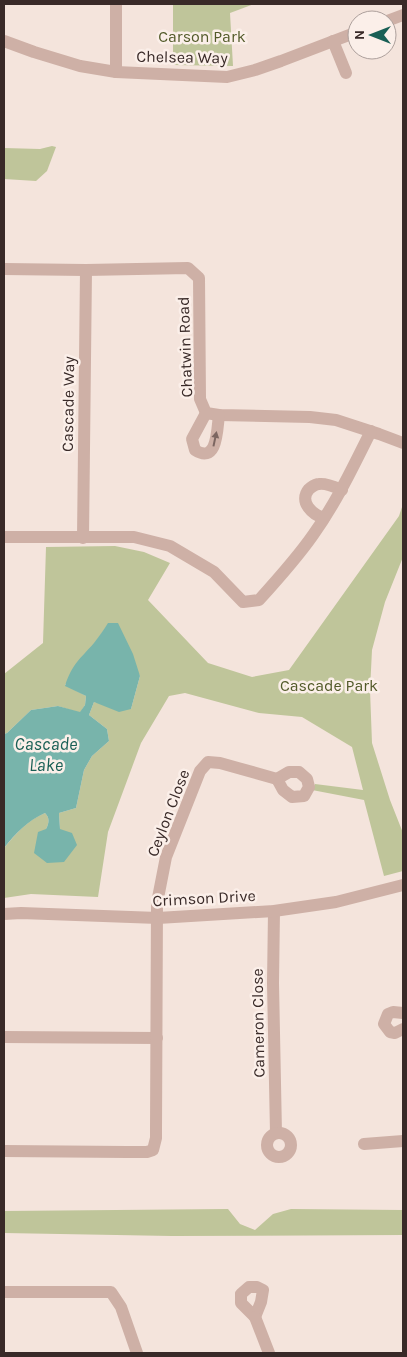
<svg xmlns="http://www.w3.org/2000/svg" width="407" height="1357" viewBox="0 0 407 1357" font-family="Karla,sans-serif">
	<rect width="100%" height="100%" fill="#f4e4dc"/>
	<g fill="#bfc59a">
		<path d="M173,4H254L230,13L233,66L173,65Z"/>
		<path d="M52,146L56,147L47,171L36,181L4,179V148L40,149Z"/>
		<path d="M403,504V557L385,602L372,650L370,690L372,743L390,800L403,833V871L384,876L364,800L312,790L315,784L363,790L352,747L302,717L259,713L185,693L169,696L141,743L108,832L98,897L31,894L4,898V848C17,833 26,821 45,813C50,818 49,823 46,829H60L59,813L76,808L84,770L92,756L109,741L107,729L89,715L94,702L131,709L140,676L109,623L65,685L86,696L85,705L80,713L58,706L31,710L7,733L4,734V674L43,643L46,547L115,546L144,552L170,563L148,600L208,663L252,677L289,670L399,516Z"/>
		<path d="M228,1209L240,1224L255,1230L273,1214L291,1209L403,1210V1235L172,1236L4,1233V1211Z"/>
	</g>
	<path fill="#78b4ab" d="M108,623H118L133,654L140,676L131,709L119,712L94,702L89,715L107,729L109,741L92,756L84,770L76,808L59,813L60,829L72,833L77,845L64,862L47,863L34,853L38,832L46,829C49,823 50,818 45,813C27,821 16,833 4,848V734L7,733L31,710L58,706L80,712L85,705L86,696L65,686C72,664 80,659 94,643C99,636 104,630 108,623Z"/>
	<g fill="none" stroke-linecap="round" stroke-linejoin="round">
		<g stroke="#ceb0a6" stroke-width="12">
			<path d="M387,21L403,15"/>
			<path d="M4,41L34,52L80,66L116,72L227,77L255,70L281,61L357,32"/>
			<path d="M333,41L346,73"/>
			<path d="M116,72V4"/>
			<path d="M4,269L86,270L188,268L199,278L200,399L206,413L219,415L310,417L336,420L379,434L403,443"/>
			<path d="M206,413L192,439L195,450C218,465 217,428 219,415"/>
			<path d="M324,518C313,515 298,502 309,489C313,486 315,484 319,484C327,483 335,487 342,490"/>
			<path d="M4,537H134L170,546L214,572L243,602L259,600C278,579 297,558 313,535C336,503 353,467 371,431"/>
			<path d="M83,538L86,270"/>
			<path d="M289,772H299L307,779L309,787L304,796L292,797L283,790L277,779Z"/>
			<path d="M274,911L273,983L276,1133"/>
			<path d="M4,914L21,913L158,918L274,911L336,902L403,885"/>
			<path d="M403,1013L393,1012L388,1014L384,1024L390,1032L395,1033L403,1029"/>
			<path d="M4,1037L157,1038"/>
			<circle cx="279" cy="1145" r="12"/>
			<path d="M364,1144L403,1141"/>
			<path d="M4,1151L127,1152H147L153,1150L156,1138V1131L157,903L166,857L200,771L208,762L220,763L277,779"/>
			<path d="M249,1287H257L263,1290L261,1302L255,1317L241,1303V1294Z"/>
			<path d="M4,1292H111L121,1307L137,1353"/>
			<path d="M255,1317L269,1353"/>
		</g>
	</g>
	<defs><path id="oneway-solid" d="M-6-.8H1V-3.2L6.5 0L1 3.2V.8H-6Z" transform="scale(1.25)"/></defs>
	<use fill="#7c6661" href="#oneway-solid" transform="translate(215 439) rotate(-78)"/>
	<g text-anchor="middle" dominant-baseline="central" stroke-width="5" stroke-linejoin="round" paint-order="stroke">
		<g font-size="16" fill="#525a29" stroke="#fbefe9">
			<text x="202" y="36">Carson Park</text>
			<text x="329" y="685">Cascade Park</text>
		</g>
		<g font-size="16" fill="#392a28" stroke="#fbefe9">
			<text transform="translate(182 57) rotate(1)">Chelsea Way</text>
			<text transform="translate(185 347) rotate(-92)">Chatwin Road</text>
			<text transform="translate(68 404) rotate(-89)">Cascade Way</text>
			<text transform="translate(168 813) rotate(-69)">Ceylon Close</text>
			<text transform="translate(204 898) rotate(-3)">Crimson Drive</text>
			<text transform="translate(258 1023) rotate(-91)">Cameron Close</text>
		</g>
		<g font-size="18" font-style="italic" fill="#195f55" stroke="#fbefe9">
			<text x="46" y="744">Cascade<tspan x="46" dy="21">Lake</tspan></text>
		</g>
	</g>
	<rect width="407" height="1357" fill="none" stroke="#392a28" stroke-width="10"/>
	<g transform="translate(372 35) rotate(270)"><circle r="24" fill="#fbefe9" stroke="#ada09c"/>
	<path d="M0-4L9 19L0 12L-9 19Z" fill="#195f55"/>
	<text y="-8" font-size="14" font-weight="bold" text-anchor="middle" fill="#392a28">N</text>
	</g>
</svg>
